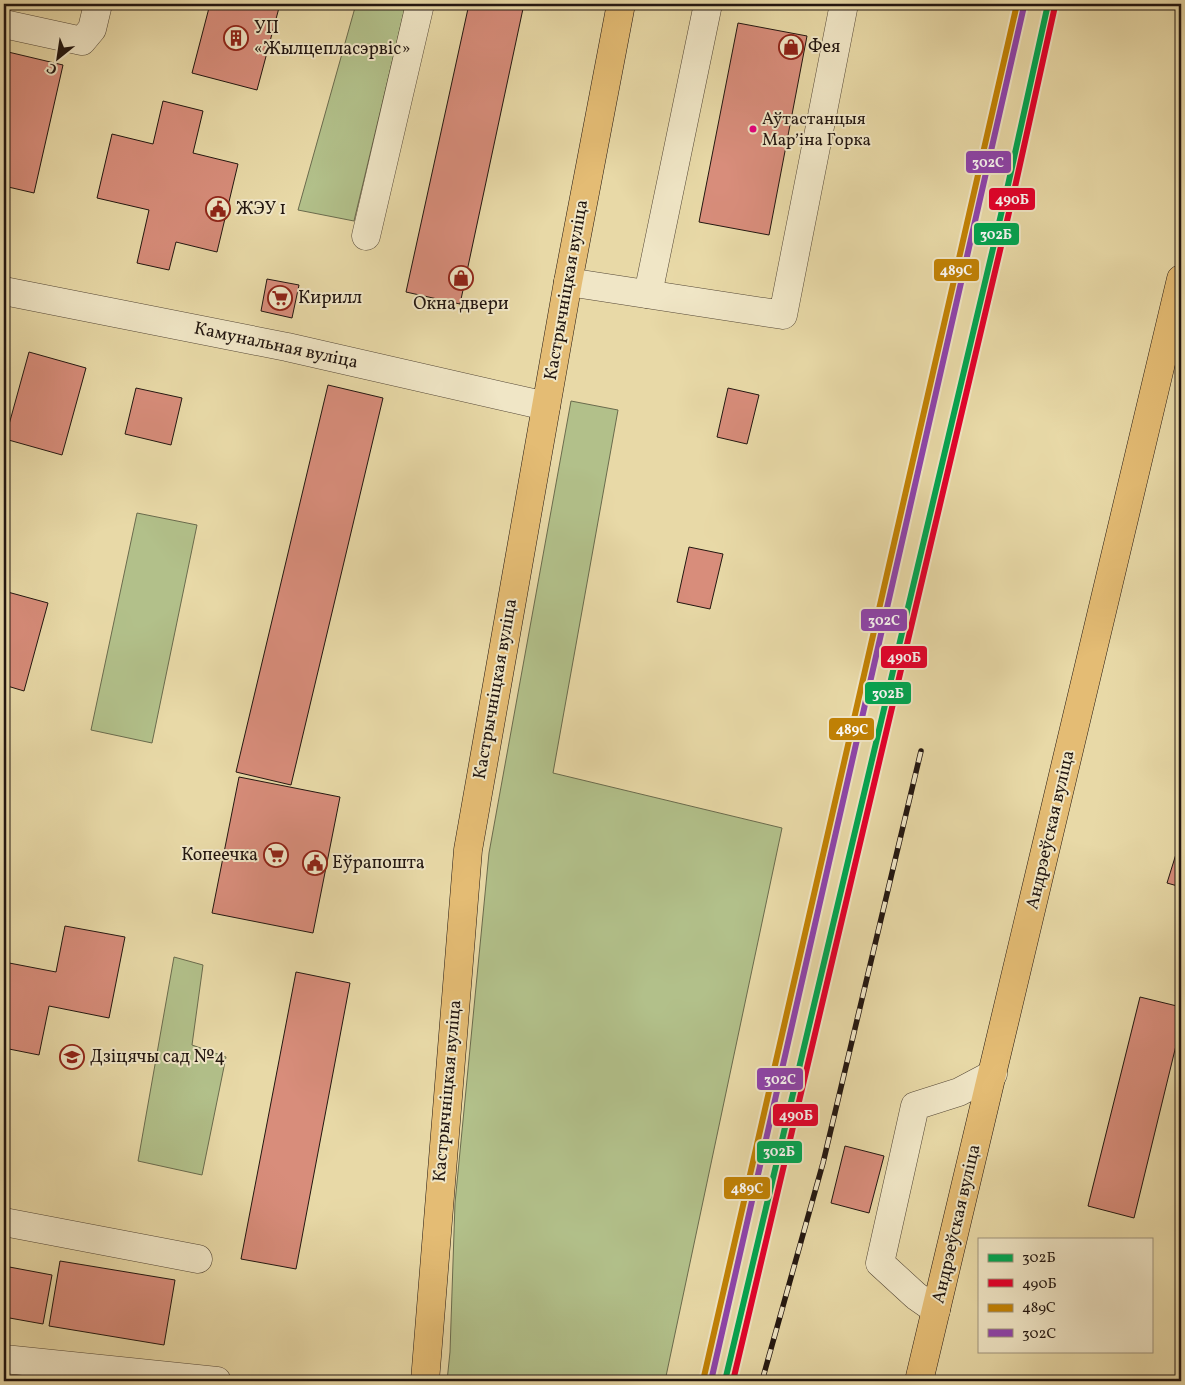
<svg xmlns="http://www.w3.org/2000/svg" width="1185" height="1385" viewBox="0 0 1185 1385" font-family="Vollkorn,serif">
	<rect width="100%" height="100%" fill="#e8d9a7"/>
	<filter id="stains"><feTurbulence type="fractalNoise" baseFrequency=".004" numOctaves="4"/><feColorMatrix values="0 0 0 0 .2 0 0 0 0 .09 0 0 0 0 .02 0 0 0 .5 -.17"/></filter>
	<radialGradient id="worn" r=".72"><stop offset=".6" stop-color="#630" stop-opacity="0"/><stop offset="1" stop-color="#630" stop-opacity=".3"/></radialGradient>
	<g fill="#b2c08a" stroke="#6a6b4d">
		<path d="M356,4H406L354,221L298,210Z"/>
		<path d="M571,401L618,410L553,773L782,828L665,1381H447L450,1352L455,1203L489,853Z"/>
		<path d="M137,513L197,525L152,743L91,730Z"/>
		<path d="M174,957L203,965L192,1045L226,1057L202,1175L138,1161Z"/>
	</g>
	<g fill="#d88d7b" stroke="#221610">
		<path d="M45,4H66L64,9Z"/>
		<path d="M210,4H280L257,90L192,73Z"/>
		<path d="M469,4H524L460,304L406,292Z"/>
		<path d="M738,23L807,36L769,235L699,222Z"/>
		<path d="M4,51L63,65L34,193L4,186Z"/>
		<path d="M163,101L203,111L193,153L238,164L217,252L176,242L169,270L137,263L149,210L97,198L112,134L153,144Z"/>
		<path d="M267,279L299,285L292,318L261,311Z"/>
		<path d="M29,352L86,368L62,455L5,439Z"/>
		<path d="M328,385L383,398L291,785L236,772Z"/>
		<path d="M136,388L182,398L171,445L125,434Z"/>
		<path d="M728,388L759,395L747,444L717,437Z"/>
		<path d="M689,547L723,554L710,609L677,602Z"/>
		<path d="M4,591L48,603L24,691L4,685Z"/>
		<path d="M239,777L340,797L313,933L212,913Z"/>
		<path d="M1181,838V887L1167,883Z"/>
		<path d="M65,926L125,937L109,1018L49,1006L39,1055L4,1048V962L56,972Z"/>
		<path d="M296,972L350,983L296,1269L241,1259Z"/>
		<path d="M1140,997L1181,1007V1025L1134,1218L1088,1206Z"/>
		<path d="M845,1146L884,1156L869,1213L831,1203Z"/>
		<path d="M60,1261L175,1280L164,1345L49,1326Z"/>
		<path d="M4,1266L52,1275L43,1324L4,1317Z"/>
	</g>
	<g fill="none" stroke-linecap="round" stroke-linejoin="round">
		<defs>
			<g id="minor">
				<path d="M4,24L82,41L92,29L98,4"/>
				<path d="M366,236L420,4"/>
				<path d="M568,282L783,315L844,4"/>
				<path d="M4,291L287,347L546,406"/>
				<path d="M648,294L708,4"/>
				<path d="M4,1222L198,1259"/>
				<path d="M936,1310L916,1296L880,1263L915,1106L959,1092L993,1074"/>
				<path d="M4,1359L217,1381"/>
			</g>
			<g id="major">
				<path d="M425,1381L468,850L568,282L621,4"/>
				<path d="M919,1381L1181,279"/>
			</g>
		</defs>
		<use href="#minor" stroke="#544736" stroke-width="29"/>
		<use href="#major" stroke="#221610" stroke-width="29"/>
		<use href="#minor" stroke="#f0e6c6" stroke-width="28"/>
		<use href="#major" stroke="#e4bc74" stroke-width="28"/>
		<defs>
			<path id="rail" d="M762,1381L823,1163L921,751"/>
		</defs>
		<use href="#rail" stroke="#221610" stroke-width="5.5"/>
		<use href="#rail" stroke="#f0e6c6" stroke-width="4" stroke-dasharray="11" stroke-linecap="butt"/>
		<defs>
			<path id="rail-1" d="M725,1381L1008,185L1048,4"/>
			<path id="rail-2" d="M733,1381L1015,187L1055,6"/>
			<path id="rail-3" d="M703,1381L1017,4"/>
			<path id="rail-4" d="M711,1381L1024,6"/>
		</defs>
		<use href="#rail-1" stroke="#f0e6c6" stroke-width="10"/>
		<use href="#rail-2" stroke="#f0e6c6" stroke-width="10"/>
		<use href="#rail-3" stroke="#f0e6c6" stroke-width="10"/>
		<use href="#rail-4" stroke="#f0e6c6" stroke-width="10"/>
		<use href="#rail-1" stroke="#00a651" stroke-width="6"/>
		<use href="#rail-2" stroke="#e4002b" stroke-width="6"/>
		<use href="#rail-3" stroke="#c28204" stroke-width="6"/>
		<use href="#rail-4" stroke="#8e44ad" stroke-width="6"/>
	</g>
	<defs>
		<symbol id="building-ring" viewBox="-11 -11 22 22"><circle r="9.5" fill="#f0e6c6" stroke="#8f2418" stroke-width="1.5"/><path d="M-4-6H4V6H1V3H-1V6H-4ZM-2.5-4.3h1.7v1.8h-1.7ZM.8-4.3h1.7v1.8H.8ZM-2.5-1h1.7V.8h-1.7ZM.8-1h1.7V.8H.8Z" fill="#8f2418"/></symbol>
		<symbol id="shop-ring" viewBox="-11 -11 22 22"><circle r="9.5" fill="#f0e6c6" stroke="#8f2418" stroke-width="1.5"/><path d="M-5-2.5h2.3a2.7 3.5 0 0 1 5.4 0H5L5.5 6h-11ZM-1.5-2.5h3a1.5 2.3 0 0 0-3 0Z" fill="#8f2418"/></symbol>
		<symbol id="civic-ring" viewBox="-11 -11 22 22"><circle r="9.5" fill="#f0e6c6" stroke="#8f2418" stroke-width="1.5"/><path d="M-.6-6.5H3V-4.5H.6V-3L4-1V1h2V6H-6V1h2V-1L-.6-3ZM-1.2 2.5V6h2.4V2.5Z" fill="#8f2418"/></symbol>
		<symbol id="supermarket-ring" viewBox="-11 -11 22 22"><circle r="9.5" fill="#f0e6c6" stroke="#8f2418" stroke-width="1.5"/><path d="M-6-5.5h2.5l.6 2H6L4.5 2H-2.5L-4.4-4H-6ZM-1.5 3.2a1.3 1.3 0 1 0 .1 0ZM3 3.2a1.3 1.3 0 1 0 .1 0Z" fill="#8f2418"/></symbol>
		<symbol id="school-ring" viewBox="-11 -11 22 22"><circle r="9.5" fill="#f0e6c6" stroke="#8f2418" stroke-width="1.5"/><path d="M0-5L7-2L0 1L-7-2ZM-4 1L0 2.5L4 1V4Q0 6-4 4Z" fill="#8f2418"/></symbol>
	</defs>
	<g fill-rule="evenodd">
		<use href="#building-ring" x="222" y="24" width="28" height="28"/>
		<use href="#shop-ring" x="777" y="33" width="28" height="28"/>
		<use href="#civic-ring" x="204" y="195" width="28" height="28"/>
		<use href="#shop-ring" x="447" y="264" width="28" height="28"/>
		<use href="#supermarket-ring" x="266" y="284" width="28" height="28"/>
		<use href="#supermarket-ring" x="262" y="841" width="28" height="28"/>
		<use href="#civic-ring" x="301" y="849" width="28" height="28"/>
		<use href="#school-ring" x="58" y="1043" width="28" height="28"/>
	</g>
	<circle fill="#e5007d" stroke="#f0e6c6" stroke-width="2" cx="753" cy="129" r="4.5"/>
	<g text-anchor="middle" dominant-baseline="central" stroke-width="4" stroke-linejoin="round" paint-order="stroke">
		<g font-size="17" fill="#221610" stroke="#f0e6c6" text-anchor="start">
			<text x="762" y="119">Аўтастанцыя<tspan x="762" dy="21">Марʼіна Горка</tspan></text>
		</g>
		<g font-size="18" fill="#221610" stroke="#f0e6c6" text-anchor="start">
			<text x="254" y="28">УП<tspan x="254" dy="21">«Жылцепласэрвіс»</tspan></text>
			<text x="808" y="47">Фея</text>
			<text x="236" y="209">ЖЭУ 1</text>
			<text x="298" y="298">Кирилл</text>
			<text x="461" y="304" text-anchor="middle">Окна двери</text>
			<text x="258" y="855" text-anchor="end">Копеечка</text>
			<text x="332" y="863">Еўрапошта</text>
			<text x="90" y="1057">Дзіцячы сад №4</text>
		</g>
		<g font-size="18" fill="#221610" stroke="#f0e6c6">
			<text transform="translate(567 290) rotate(-80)">Кастрычніцкая вуліца</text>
			<text transform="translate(276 346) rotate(12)">Камунальная вуліца</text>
			<text transform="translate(496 689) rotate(-80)">Кастрычніцкая вуліца</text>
			<text transform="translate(1051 830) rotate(-77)">Андрэеўская вуліца</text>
			<text transform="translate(448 1091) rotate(-85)">Кастрычніцкая вуліца</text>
			<text transform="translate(957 1224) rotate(-77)">Андрэеўская вуліца</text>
		</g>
	</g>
	<g stroke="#f0e6c6" stroke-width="2">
		<rect x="965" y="150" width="47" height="24" rx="5" fill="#8e44ad"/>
		<rect x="988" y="187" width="48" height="24" rx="5" fill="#e4002b"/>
		<rect x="973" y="222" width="47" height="24" rx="5" fill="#00a651"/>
		<rect x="933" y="258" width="47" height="24" rx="5" fill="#c28204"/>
		<rect x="860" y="608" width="48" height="24" rx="5" fill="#8e44ad"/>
		<rect x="880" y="645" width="48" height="24" rx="5" fill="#e4002b"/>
		<rect x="864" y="681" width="48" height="24" rx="5" fill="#00a651"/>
		<rect x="828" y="717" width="47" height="24" rx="5" fill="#c28204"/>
		<rect x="756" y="1067" width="48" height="24" rx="5" fill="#8e44ad"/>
		<rect x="772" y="1103" width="47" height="24" rx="5" fill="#e4002b"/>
		<rect x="756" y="1140" width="47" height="24" rx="5" fill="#00a651"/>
		<rect x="723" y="1176" width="48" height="24" rx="5" fill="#c28204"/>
	</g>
	<g font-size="14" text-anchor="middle" font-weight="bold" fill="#fff">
		<text x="988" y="167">302С</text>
		<text x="1012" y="204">490Б</text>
		<text x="996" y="239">302Б</text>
		<text x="956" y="275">489С</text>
		<text x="884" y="625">302С</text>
		<text x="904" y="662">490Б</text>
		<text x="888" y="698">302Б</text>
		<text x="852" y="734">489С</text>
		<text x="780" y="1084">302С</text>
		<text x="796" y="1120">490Б</text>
		<text x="779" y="1156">302Б</text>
		<text x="747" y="1193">489С</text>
	</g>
	<rect width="1185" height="1385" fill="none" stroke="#e8d9a7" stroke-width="20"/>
	<rect x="5" y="5" width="1175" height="1375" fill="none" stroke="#221610" stroke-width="2.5"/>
	<rect x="10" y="10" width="1165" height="1365" fill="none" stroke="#221610"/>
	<rect x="978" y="1238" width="175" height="115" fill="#f0e6c6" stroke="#9e937d"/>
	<rect x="988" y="1254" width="25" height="8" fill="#00a651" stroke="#9e937d"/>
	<text x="1022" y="1262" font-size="15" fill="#221610">302Б</text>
	<rect x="988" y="1279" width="25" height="8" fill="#e4002b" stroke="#9e937d"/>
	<text x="1022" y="1288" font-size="15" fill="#221610">490Б</text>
	<rect x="988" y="1304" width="25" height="8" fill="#c28204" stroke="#9e937d"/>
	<text x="1022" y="1312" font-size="15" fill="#221610">489С</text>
	<rect x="988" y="1329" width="25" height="8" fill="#8e44ad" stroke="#9e937d"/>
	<text x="1022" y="1338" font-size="15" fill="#221610">302С</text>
	<g transform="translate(58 58) rotate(210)" stroke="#f0e6c6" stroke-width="4" paint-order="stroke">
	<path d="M0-4L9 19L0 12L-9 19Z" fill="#221610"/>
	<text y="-8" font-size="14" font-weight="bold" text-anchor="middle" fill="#221610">С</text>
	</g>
	<rect width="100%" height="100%" filter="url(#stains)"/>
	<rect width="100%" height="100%" fill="url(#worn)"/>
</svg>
